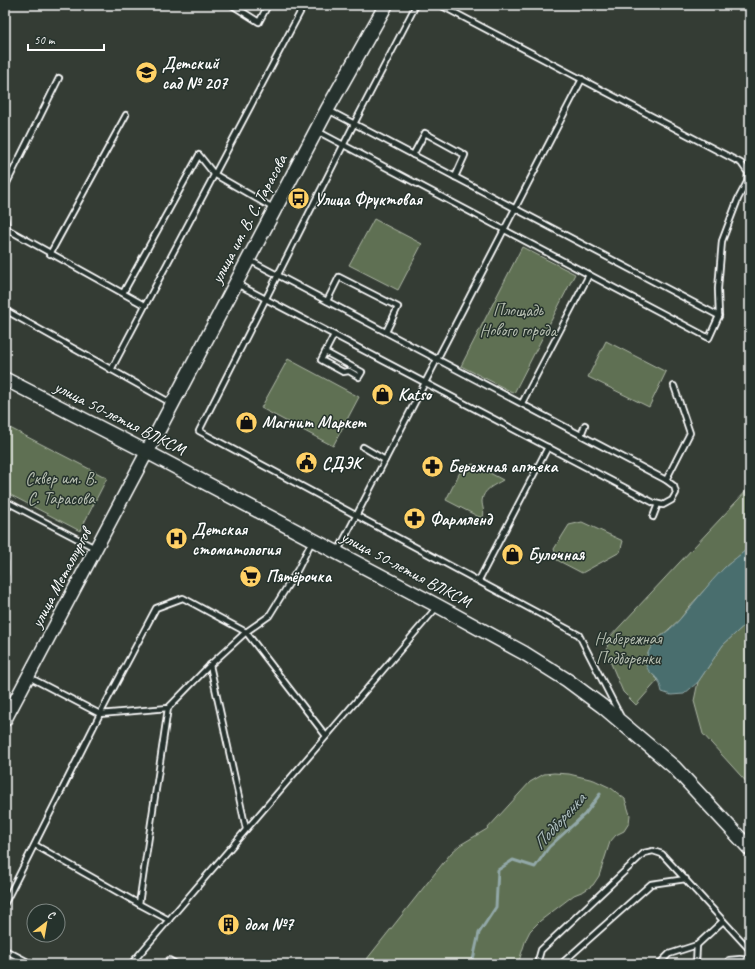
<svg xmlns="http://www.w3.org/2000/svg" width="755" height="969" viewBox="0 0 755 969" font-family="Caveat,sans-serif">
	<rect width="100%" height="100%" fill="#343c34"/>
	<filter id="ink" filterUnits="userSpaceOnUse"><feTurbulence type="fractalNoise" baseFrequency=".025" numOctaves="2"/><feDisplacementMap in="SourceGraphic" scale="8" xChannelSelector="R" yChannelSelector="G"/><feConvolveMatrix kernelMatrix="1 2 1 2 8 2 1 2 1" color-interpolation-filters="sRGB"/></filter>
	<g filter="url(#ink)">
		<g fill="#5f7052" stroke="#afb8a8">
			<path d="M374,219L422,244L398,290L349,265Z"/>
			<path d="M522,247L575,274L514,393L461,366Z"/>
			<path d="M606,341L666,372L649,407L588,377Z"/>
			<path d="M288,359L359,397L333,446L261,408Z"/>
			<path d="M10,428L107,478L80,531L5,492V438Z"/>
			<path d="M473,464L503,480C495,485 483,489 482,501C482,507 485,511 483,517H479L446,500L462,468Z"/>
			<path d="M750,487V547L725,567L689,607L680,619L658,639L651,648L646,659L653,675L658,680L636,705L623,692L607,654L608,639Z"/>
			<path d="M582,522L623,541L620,552L582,573L557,560L554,549L569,525Z"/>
			<path d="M750,620V786L703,734L694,701L698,682L723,645Z"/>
			<path d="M554,773L569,774L594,780L611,788L625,799L630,815L629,823L624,831L616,835L610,842L599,876L593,885L584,891L574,895L540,921L530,931L526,939L518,964H363L451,853L460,845L487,829L530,782L544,774Z"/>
		</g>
		<path fill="#496e6e" stroke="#92a8a8" d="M750,547V620L723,645L698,682L684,694L671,695L662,692C661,688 660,683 658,680C654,674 644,670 646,661C648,641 669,633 680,619C695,602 708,584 724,568C732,561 741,554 750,547Z"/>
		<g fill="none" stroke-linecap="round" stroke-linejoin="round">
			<path stroke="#92a8a8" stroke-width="3" d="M472,964L479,933L496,907L498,870L513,860L535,867L549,847L585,814L600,794"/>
			<defs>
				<g id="service">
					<path d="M232,5L259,22L268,5"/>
					<path d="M416,5L354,124L199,431L579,635L620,715"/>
					<path d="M328,110L719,316"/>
					<path d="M317,131L709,338L719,316L718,289L722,241L738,199L747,182L748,173L741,163L440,5"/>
					<path d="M413,155L425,133L465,155L455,177"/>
					<path d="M5,187L59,78"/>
					<path d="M5,217L7,229L144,305"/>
					<path d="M50,254L126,115"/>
					<path d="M237,284L654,503L663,505L672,500L676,493L674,486L666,480L249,260"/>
					<path d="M123,293L199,155L214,174L273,208"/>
					<path d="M327,301L339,277L398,307L386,332"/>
					<path d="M5,310L171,403"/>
					<path d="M325,352L362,372L359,377L349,371L343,372L321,360L334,335"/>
					<path d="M111,370L304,5"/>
					<path d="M522,403L589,275"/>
					<path d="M581,435L585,425"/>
					<path d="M363,447L385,460"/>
					<path d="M666,480L690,433L674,386"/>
					<path d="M5,501L95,548"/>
					<path d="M653,517L658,504"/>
					<path d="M338,551L582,79"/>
					<path d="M5,563V573"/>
					<path d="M479,580L548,447"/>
					<path d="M210,665L246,829"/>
					<path d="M29,677L100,714L168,708L210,665L246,632L269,616L298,569L312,541"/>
					<path d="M168,708L139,904L169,920"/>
					<path d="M35,845L139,904"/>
					<path d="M5,903L100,714L156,608L183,598L246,632L326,736"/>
					<path d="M5,950L32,964"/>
					<path d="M131,964L437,607"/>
					<path d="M165,964L169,960L176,964"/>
					<path d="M537,964L541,950L644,853L653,851L662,854L750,950"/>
					<path d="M561,964L651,884L686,879"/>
					<path d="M659,964L669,954L697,945L723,921"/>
					<path d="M696,964L697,945"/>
					<path d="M727,964L729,960L740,959L750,960"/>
				</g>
				<path id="tertiary" d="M5,720L147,452"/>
				<g id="secondary">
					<path d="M5,379L147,452L438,606L524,653L567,680L602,706L674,767L750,849"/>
					<path d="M147,452L327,110L386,5"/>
				</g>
			</defs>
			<use href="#service" stroke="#fff" stroke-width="8"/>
			<use href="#tertiary" stroke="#fff" stroke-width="15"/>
			<use href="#secondary" stroke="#fff" stroke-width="16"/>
			<use href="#service" stroke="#26332d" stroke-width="4.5"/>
			<use href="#tertiary" stroke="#26332d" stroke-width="12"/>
			<use href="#secondary" stroke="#26332d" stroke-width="13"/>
		</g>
	</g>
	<defs>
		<symbol id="school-disc" viewBox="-11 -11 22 22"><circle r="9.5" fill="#ffd166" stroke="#26332d"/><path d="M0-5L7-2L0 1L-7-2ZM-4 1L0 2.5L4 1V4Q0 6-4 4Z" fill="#111"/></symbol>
		<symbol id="bus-disc" viewBox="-11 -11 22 22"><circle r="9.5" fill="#ffd166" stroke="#26332d"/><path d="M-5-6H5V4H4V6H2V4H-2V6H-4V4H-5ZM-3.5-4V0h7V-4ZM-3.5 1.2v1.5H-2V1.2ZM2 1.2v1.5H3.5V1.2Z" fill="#111"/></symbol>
		<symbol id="shop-disc" viewBox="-11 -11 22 22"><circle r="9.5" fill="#ffd166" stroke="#26332d"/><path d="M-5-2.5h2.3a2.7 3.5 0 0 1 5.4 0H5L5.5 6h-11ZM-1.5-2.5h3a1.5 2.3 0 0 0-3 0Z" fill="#111"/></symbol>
		<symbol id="civic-disc" viewBox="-11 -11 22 22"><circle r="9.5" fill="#ffd166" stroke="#26332d"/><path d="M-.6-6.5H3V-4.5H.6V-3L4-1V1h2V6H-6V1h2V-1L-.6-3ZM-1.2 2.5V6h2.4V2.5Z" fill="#111"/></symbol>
		<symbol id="pharmacy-disc" viewBox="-11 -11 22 22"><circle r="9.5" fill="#ffd166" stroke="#26332d"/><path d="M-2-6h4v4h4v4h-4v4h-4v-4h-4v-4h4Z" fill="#111"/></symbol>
		<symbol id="hospital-disc" viewBox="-11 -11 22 22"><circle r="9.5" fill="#ffd166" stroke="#26332d"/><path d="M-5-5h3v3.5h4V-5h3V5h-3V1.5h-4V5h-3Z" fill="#111"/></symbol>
		<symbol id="supermarket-disc" viewBox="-11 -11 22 22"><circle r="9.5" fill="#ffd166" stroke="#26332d"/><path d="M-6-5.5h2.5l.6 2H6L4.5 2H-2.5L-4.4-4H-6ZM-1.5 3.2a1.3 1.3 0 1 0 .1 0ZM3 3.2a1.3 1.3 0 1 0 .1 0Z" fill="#111"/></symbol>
		<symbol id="building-disc" viewBox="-11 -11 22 22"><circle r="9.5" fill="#ffd166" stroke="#26332d"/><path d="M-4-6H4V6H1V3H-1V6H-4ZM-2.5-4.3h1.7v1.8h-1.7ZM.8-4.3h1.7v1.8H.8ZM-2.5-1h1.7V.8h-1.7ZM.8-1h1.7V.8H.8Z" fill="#111"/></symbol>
	</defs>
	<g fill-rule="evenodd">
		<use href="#school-disc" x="134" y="60" width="25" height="25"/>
		<use href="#bus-disc" x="286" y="186" width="25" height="25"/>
		<use href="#shop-disc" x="370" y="382" width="25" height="25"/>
		<use href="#shop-disc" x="234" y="410" width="25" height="25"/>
		<use href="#civic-disc" x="294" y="450" width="25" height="25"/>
		<use href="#pharmacy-disc" x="420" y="454" width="25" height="25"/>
		<use href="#pharmacy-disc" x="402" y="506" width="25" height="25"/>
		<use href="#hospital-disc" x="164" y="526" width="25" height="25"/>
		<use href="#shop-disc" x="500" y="542" width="25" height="25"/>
		<use href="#supermarket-disc" x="238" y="564" width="25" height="25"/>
		<use href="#building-disc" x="216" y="912" width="25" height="25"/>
	</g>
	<g text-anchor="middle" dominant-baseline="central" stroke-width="3" stroke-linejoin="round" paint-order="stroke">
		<g font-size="17" font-weight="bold" fill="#fff" stroke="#26332d" text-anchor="start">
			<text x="162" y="63">Детский<tspan x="162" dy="20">сад № 207</tspan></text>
			<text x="314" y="199">Улица Фруктовая</text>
			<text x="398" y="394">Katso</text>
			<text x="262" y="422">Магнит Маркет</text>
			<text x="322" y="463">СДЭК</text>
			<text x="448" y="466">Бережная аптека</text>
			<text x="430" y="519">Фармленд</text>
			<text x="192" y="529">Детская<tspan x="192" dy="20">стоматология</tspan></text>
			<text x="528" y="554">Булочная</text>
			<text x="266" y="576">Пятёрочка</text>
			<text x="244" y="924">дом №7</text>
		</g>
		<g font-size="17" fill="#fff" stroke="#26332d">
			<text transform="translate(249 219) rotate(-62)">улица им. В. С. Тарасова</text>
			<text transform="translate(120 418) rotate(27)">улица 50-летия ВЛКСМ</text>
			<text transform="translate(406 569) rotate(28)">улица 50-летия ВЛКСМ</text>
			<text transform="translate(61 578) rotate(-62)">улица Металлургов</text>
		</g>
		<g font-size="17" fill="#b7bfb1" stroke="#26332d">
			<text x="518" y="310">Площадь<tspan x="518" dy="20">Нового города</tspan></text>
			<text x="61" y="478">Сквер им. В.<tspan x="61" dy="20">С. Тарасова</tspan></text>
			<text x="628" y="638">Набережная<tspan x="628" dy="20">Подборенки</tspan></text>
		</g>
		<g font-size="18" font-style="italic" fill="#adbebe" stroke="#26332d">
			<text transform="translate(559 821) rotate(-48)">Подборенка</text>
		</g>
	</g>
	<rect width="755" height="969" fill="none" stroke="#26332d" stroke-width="20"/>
	<rect x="10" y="10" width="735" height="949" fill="none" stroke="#fff" stroke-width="1.5" filter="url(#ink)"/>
	<g transform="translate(46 923) rotate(31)"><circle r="19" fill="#26332d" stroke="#7d8581"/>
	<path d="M0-3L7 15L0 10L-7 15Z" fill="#ffd166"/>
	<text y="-6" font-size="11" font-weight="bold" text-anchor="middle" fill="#ffffff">С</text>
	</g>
	<path d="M28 44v6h76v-6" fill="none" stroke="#ffffff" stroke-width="2"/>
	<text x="34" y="44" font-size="12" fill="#ffffff" stroke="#26332d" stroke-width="3" paint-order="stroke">50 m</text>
</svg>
